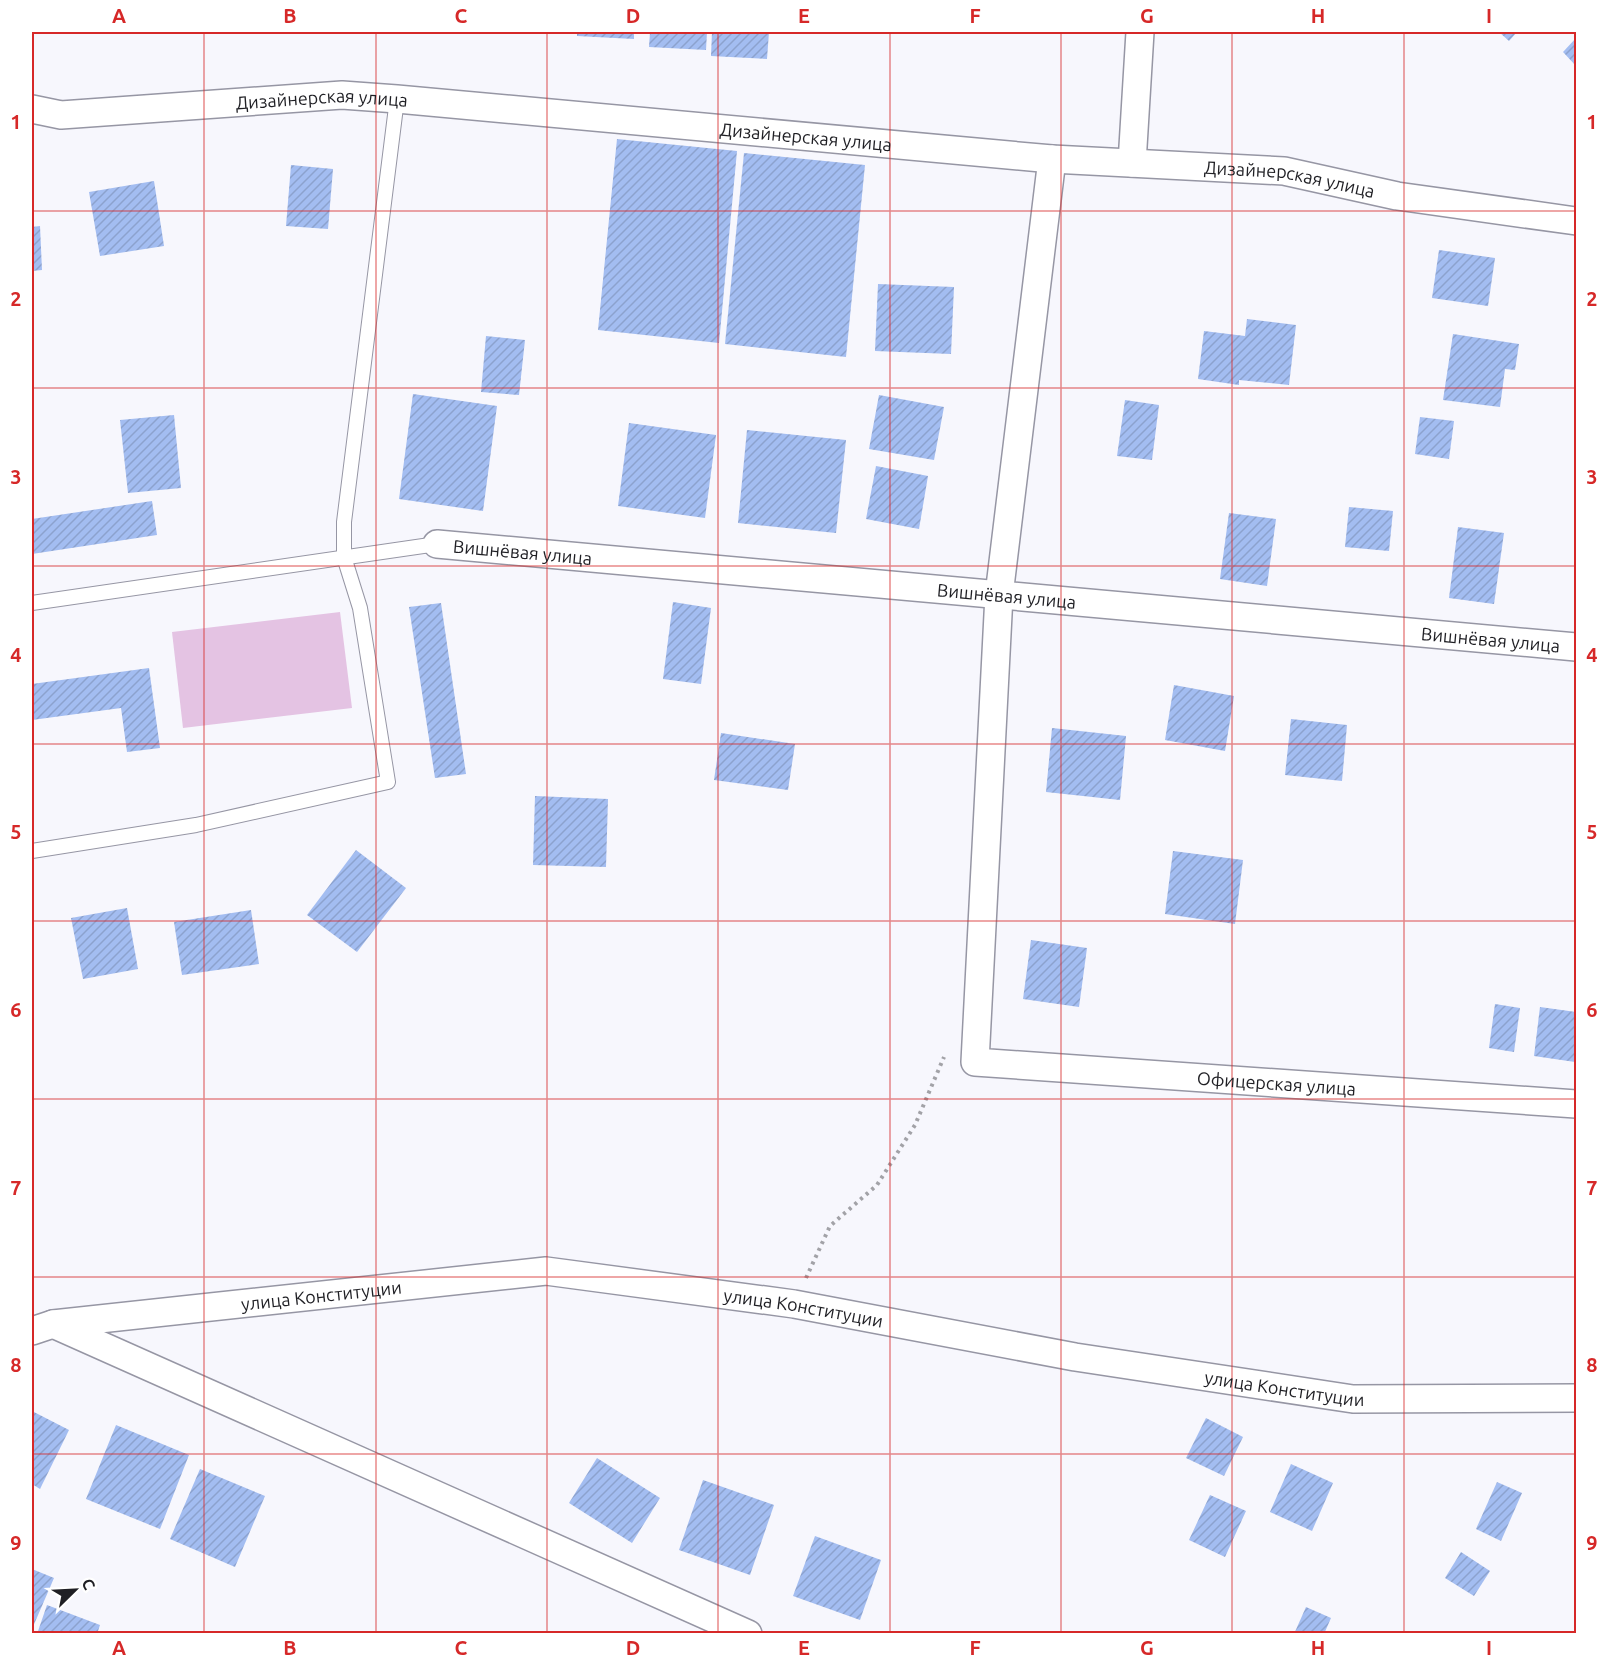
<svg xmlns="http://www.w3.org/2000/svg" width="1608" height="1665" viewBox="0 0 1608 1665" font-family="Ubuntu,sans-serif">
	<defs>
		<pattern id="building-hatch" width="6" height="6" patternUnits="userSpaceOnUse" patternTransform="scale(1.5)"><rect width="6" height="6" fill="#a3bdf1"/><path d="M-1 1l2-2M0 6l6-6M5 7l2-2" fill="none" stroke="#8ca2ce"/></pattern>
	</defs>
	<rect width="100%" height="100%" fill="#f7f7fd"/>
	<path fill="#e4c3e3" d="M340,612L352,708L183,728L172,632Z"/>
	<g fill="url(#building-hatch)">
		<path d="M577,32H634V39L577,36Z"/>
		<path d="M650,32H707L706,50L649,47Z"/>
		<path d="M712,32H769L767,59L711,56Z"/>
		<path d="M1499,32H1517L1509,41Z"/>
		<path d="M1576,38V66L1563,52Z"/>
		<path d="M617,139L737,151L719,343L598,330Z"/>
		<path d="M744,153L865,165L846,357L725,344Z"/>
		<path d="M291,165L333,169L328,229L286,226Z"/>
		<path d="M154,181L164,246L100,256L89,192Z"/>
		<path d="M40,226L42,270L32,271V227Z"/>
		<path d="M1439,250L1495,258L1488,306L1432,298Z"/>
		<path d="M878,284L954,287L951,354L875,351Z"/>
		<path d="M1247,319L1296,325L1289,385L1239,380V385L1198,379L1204,331L1245,336Z"/>
		<path d="M1453,334L1519,344L1515,370L1505,369L1500,407L1443,400Z"/>
		<path d="M486,336L525,340L519,395L481,392Z"/>
		<path d="M413,394L497,406L483,511L399,499Z"/>
		<path d="M879,395L944,407L934,460L869,449Z"/>
		<path d="M1125,400L1159,405L1152,460L1117,456Z"/>
		<path d="M174,415L181,488L128,493L120,420Z"/>
		<path d="M1420,417L1454,421L1449,459L1415,454Z"/>
		<path d="M629,423L716,435L705,518L618,506Z"/>
		<path d="M747,430L846,440L836,533L738,523Z"/>
		<path d="M876,466L928,476L919,529L866,519Z"/>
		<path d="M152,501L157,535L32,554V519Z"/>
		<path d="M1349,507L1393,511L1389,551L1345,547Z"/>
		<path d="M1229,513L1276,519L1267,586L1220,579Z"/>
		<path d="M1458,527L1504,533L1494,604L1449,598Z"/>
		<path d="M673,602L711,608L701,684L663,679Z"/>
		<path d="M441,603L466,774L435,778L409,607Z"/>
		<path d="M149,668L160,748L127,752L121,708L32,720V684Z"/>
		<path d="M1174,685L1234,696L1225,751L1165,740Z"/>
		<path d="M1291,719L1347,725L1342,781L1285,775Z"/>
		<path d="M1052,728L1126,736L1120,800L1046,792Z"/>
		<path d="M721,733L795,744L788,790L714,780Z"/>
		<path d="M535,796L608,799L606,867L533,865Z"/>
		<path d="M356,850L406,888L357,952L307,915Z"/>
		<path d="M1173,851L1243,860L1235,924L1165,914Z"/>
		<path d="M127,908L138,969L83,979L71,918Z"/>
		<path d="M251,910L259,964L182,975L174,922Z"/>
		<path d="M1031,940L1087,948L1079,1007L1023,999Z"/>
		<path d="M1495,1004L1520,1008L1514,1052L1489,1048Z"/>
		<path d="M1540,1007L1576,1012L1575,1062L1534,1056Z"/>
		<path d="M32,1411L69,1430L40,1489L32,1484Z"/>
		<path d="M1206,1418L1243,1437L1224,1476L1186,1458Z"/>
		<path d="M116,1425L189,1455L160,1529L86,1499Z"/>
		<path d="M597,1458L660,1498L632,1543L569,1503Z"/>
		<path d="M1291,1464L1333,1483L1312,1531L1270,1512Z"/>
		<path d="M200,1469L265,1496L235,1567L170,1539Z"/>
		<path d="M703,1480L774,1505L750,1575L679,1550Z"/>
		<path d="M1497,1482L1522,1493L1501,1541L1476,1529Z"/>
		<path d="M1210,1495L1246,1511L1225,1557L1189,1540Z"/>
		<path d="M815,1536L881,1560L860,1620L793,1596Z"/>
		<path d="M1461,1552L1490,1571L1474,1596L1445,1578Z"/>
		<path d="M32,1569L54,1578L32,1629Z"/>
		<path d="M47,1605L100,1625L97,1634H37Z"/>
		<path d="M1306,1607L1331,1618L1324,1634H1294Z"/>
	</g>
	<g fill="none" stroke-linecap="round" stroke-linejoin="round">
		<defs>
			<g id="service">
				<path d="M32,603L437,544"/>
				<path d="M32,851L196,825L388,782L360,608L344,557V522L397,99"/>
			</g>
			<g id="minor">
				<path id="s1" d="M32,109L61,115L342,95L397,99L1052,159L1284,171L1397,196L1576,221"/>
				<path id="s2" d="M1052,159L999,595L975,1062L1576,1104"/>
				<path d="M1132,163L1140,32"/>
				<path id="s3" d="M437,544L1576,647"/>
				<path d="M53,1324L748,1634"/>
				<path id="s4" d="M32,1331L53,1324L546,1271L794,1304L1075,1357L1353,1399L1576,1398"/>
			</g>
		</defs>
		<use href="#service" stroke="#9696a4" stroke-width="16"/>
		<use href="#minor" stroke="#9696a4" stroke-width="30"/>
		<path stroke="#a2a2a7" stroke-width="4" stroke-dasharray="3 4.5" stroke-linecap="butt" d="M806,1278L830,1226L877,1185L915,1125L944,1057"/>
		<use href="#service" stroke="#fff" stroke-width="14"/>
		<use href="#minor" stroke="#fff" stroke-width="27"/>
	</g>
	<path fill="none" stroke="#d62828" stroke-width="1.5" stroke-opacity="0.55" d="M204,32V1634M376,32V1634M547,32V1634M718,32V1634M890,32V1634M1061,32V1634M1232,32V1634M1404,32V1634M32,211H1576M32,388H1576M32,566H1576M32,744H1576M32,921H1576M32,1099H1576M32,1277H1576M32,1454H1576"/>
	<g text-anchor="middle" dominant-baseline="central" stroke-width="4.5" stroke-linejoin="round" paint-order="stroke">
		<g font-size="18" fill="#1f1f24" stroke="#fff">
			<text stroke="none"><textPath href="#s1" startOffset="291">Дизайнерская улица</textPath></text>
			<text stroke="none"><textPath href="#s1" startOffset="777">Дизайнерская улица</textPath></text>
			<text stroke="none"><textPath href="#s1" startOffset="1263">Дизайнерская улица</textPath></text>
			<text stroke="none"><textPath href="#s3" startOffset="86">Вишнёвая улица</textPath></text>
			<text stroke="none"><textPath href="#s3" startOffset="572">Вишнёвая улица</textPath></text>
			<text stroke="none"><textPath href="#s3" startOffset="1058">Вишнёвая улица</textPath></text>
			<text stroke="none"><textPath href="#s2" startOffset="1209">Офицерская улица</textPath></text>
			<text stroke="none"><textPath href="#s4" startOffset="292">улица Конституции</textPath></text>
			<text stroke="none"><textPath href="#s4" startOffset="778">улица Конституции</textPath></text>
			<text stroke="none"><textPath href="#s4" startOffset="1266">улица Конституции</textPath></text>
		</g>
	</g>
	<rect width="1608" height="1665" fill="none" stroke="#ffffff" stroke-width="66"/>
	<g transform="translate(75 1590) rotate(66)" stroke="#ffffff" stroke-width="4.5" paint-order="stroke">
	<path d="M0-4.5L10 22L0 15L-10 22Z" fill="#1f1f24"/>
	<text y="-9" font-size="16" font-weight="bold" text-anchor="middle" fill="#1f1f24">С</text>
	</g>
	<rect x="33" y="33" width="1542" height="1599" fill="none" stroke="#d62828" stroke-width="2"/>
	<g font-size="20" text-anchor="middle" font-weight="bold" fill="#d62828">
		<text x="119" y="23">A</text>
		<text x="290" y="23">B</text>
		<text x="461" y="23">C</text>
		<text x="633" y="23">D</text>
		<text x="804" y="23">E</text>
		<text x="975" y="23">F</text>
		<text x="1147" y="23">G</text>
		<text x="1318" y="23">H</text>
		<text x="1489" y="23">I</text>
		<text x="16" y="129">1</text>
		<text x="1592" y="129">1</text>
		<text x="16" y="306">2</text>
		<text x="1592" y="306">2</text>
		<text x="16" y="484">3</text>
		<text x="1592" y="484">3</text>
		<text x="16" y="662">4</text>
		<text x="1592" y="662">4</text>
		<text x="16" y="839">5</text>
		<text x="1592" y="839">5</text>
		<text x="16" y="1017">6</text>
		<text x="1592" y="1017">6</text>
		<text x="16" y="1195">7</text>
		<text x="1592" y="1195">7</text>
		<text x="16" y="1372">8</text>
		<text x="1592" y="1372">8</text>
		<text x="16" y="1550">9</text>
		<text x="1592" y="1550">9</text>
		<text x="119" y="1655">A</text>
		<text x="290" y="1655">B</text>
		<text x="461" y="1655">C</text>
		<text x="633" y="1655">D</text>
		<text x="804" y="1655">E</text>
		<text x="975" y="1655">F</text>
		<text x="1147" y="1655">G</text>
		<text x="1318" y="1655">H</text>
		<text x="1489" y="1655">I</text>
	</g>
</svg>
